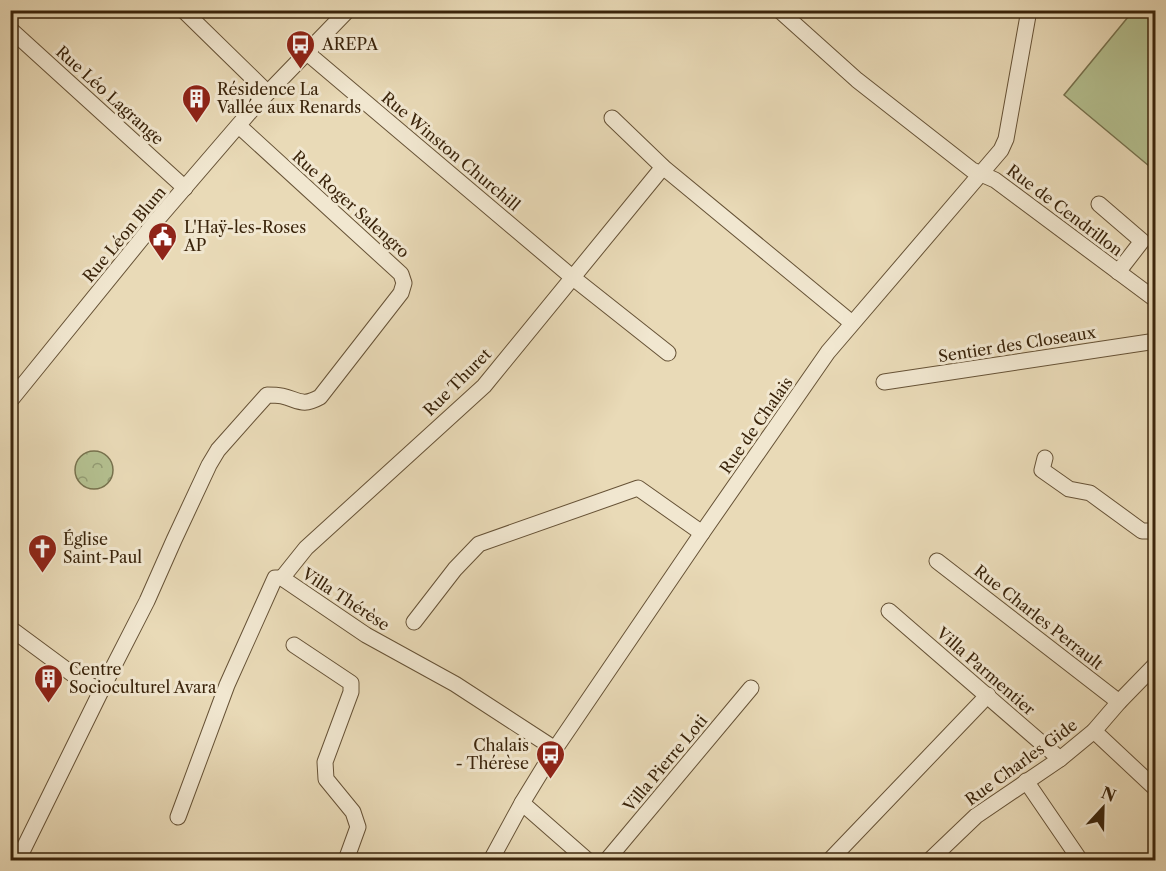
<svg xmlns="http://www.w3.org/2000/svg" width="1166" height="871" viewBox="0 0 1166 871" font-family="'Libre Caslon Text',serif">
	<defs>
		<pattern id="park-crowns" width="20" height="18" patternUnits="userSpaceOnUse" patternTransform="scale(1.5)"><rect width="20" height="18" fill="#b4c090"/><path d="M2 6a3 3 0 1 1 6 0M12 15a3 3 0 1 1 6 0" fill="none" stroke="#939c74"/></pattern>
	</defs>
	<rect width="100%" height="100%" fill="#e9dab7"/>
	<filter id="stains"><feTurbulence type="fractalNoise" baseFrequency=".00333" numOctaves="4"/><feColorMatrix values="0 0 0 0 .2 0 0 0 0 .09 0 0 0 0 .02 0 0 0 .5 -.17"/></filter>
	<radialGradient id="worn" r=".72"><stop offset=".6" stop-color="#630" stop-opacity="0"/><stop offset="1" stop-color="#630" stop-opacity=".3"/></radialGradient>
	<path fill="#b4c090" stroke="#77724e" stroke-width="1.5" d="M1133,11H1155V171L1064,95Z"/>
	<circle fill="url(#park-crowns)" stroke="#77724e" stroke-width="1.5" cx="94" cy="470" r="19"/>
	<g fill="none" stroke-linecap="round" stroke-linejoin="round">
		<defs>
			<g id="minor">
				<path d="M183,10L267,92"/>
				<path d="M779,10L857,80L972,170L995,180L1156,300"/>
				<path d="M10,29L185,188"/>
				<path d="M306,52L572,277L668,353"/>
				<path d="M612,118L663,167L852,323"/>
				<path d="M1099,204L1142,241L1118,272"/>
				<path d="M884,382L1156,341"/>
				<path d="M10,401L156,221L255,106L348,10"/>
				<path d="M1045,458L1042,470L1069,489L1090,493L1142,531H1154L1156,529"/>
				<path d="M937,561L1119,702"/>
				<path d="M282,578L306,548L484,386L663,167"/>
				<path d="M889,611L1060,759"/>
				<path d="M414,622L455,569L479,544L638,488L702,533"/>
				<path d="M10,628L79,679L101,691"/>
				<path d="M294,645L351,683V692L325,762L326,779L353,812L358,827L346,860"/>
				<path d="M1094,731L1156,789"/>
				<path d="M1026,781L1080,860"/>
				<path d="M522,803L587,860"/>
				<path d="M178,817L227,685L275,578H282L366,635L455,684L555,749"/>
				<path d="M18,860L101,691L147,601L174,540L209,465L218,450L267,395C272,395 277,395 282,396C299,400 302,407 320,397L401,293L404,283L401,274L239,126"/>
				<path d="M491,860L522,803L555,749L702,533L828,352L1001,150L1006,139L1029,10"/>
				<path d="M607,860L751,688"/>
				<path d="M830,860L988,695"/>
				<path d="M930,860L976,816L1060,759L1094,731L1119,702L1156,664"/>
			</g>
		</defs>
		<use href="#minor" stroke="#665236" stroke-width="17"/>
		<use href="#minor" stroke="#f1e7d0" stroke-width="15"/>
	</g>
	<defs>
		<symbol id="bus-pin" viewBox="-11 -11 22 30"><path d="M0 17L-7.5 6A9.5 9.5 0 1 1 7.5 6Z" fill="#8f2418" stroke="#f1e7d0"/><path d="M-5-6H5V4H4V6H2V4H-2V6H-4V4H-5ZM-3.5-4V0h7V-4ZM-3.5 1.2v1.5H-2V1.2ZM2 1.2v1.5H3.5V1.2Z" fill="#fff"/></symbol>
		<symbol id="building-pin" viewBox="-11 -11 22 30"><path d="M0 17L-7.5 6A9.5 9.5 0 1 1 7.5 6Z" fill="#8f2418" stroke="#f1e7d0"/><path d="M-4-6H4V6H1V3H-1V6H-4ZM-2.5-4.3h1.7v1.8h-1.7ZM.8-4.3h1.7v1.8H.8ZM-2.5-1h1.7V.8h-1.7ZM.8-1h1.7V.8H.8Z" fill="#fff"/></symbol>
		<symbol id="civic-pin" viewBox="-11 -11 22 30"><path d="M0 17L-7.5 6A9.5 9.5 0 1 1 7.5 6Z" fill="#8f2418" stroke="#f1e7d0"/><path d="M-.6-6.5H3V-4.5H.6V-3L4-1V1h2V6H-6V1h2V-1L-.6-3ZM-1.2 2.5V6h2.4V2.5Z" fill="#fff"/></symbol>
		<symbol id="church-pin" viewBox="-11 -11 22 30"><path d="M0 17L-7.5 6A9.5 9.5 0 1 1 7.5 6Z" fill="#8f2418" stroke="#f1e7d0"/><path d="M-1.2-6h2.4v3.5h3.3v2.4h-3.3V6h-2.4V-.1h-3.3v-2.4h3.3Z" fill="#fff"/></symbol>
	</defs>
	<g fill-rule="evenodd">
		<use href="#bus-pin" x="284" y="28" width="33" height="45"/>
		<use href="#building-pin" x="180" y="82" width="33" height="45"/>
		<use href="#civic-pin" x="146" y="220" width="33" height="45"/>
		<use href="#church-pin" x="26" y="532" width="33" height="45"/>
		<use href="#building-pin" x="32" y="662" width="33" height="45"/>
		<use href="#bus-pin" x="534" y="738" width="33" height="45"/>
	</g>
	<g text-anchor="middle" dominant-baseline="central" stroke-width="6" stroke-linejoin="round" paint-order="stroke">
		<g font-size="16" fill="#3a240b" stroke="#f1e7d0" text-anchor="start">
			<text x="322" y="44">AREPA</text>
			<text x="217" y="89">Résidence La<tspan x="217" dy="18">Vallée aux Renards</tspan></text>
			<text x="184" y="227">L'Haÿ-les-Roses<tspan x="184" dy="18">AP</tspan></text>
			<text x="63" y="539">Église<tspan x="63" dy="18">Saint-Paul</tspan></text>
			<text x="69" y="669">Centre<tspan x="69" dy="18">Socioculturel Avara</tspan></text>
			<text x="529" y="745" text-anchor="end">Chalais<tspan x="529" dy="18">- Thérèse</tspan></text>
		</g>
		<g font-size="16" fill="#3a240b" stroke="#f1e7d0">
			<text transform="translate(110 95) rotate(42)">Rue Léo Lagrange</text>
			<text transform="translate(451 151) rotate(40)">Rue Winston Churchill</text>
			<text transform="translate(351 204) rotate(42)">Rue Roger Salengro</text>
			<text transform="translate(1065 210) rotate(37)">Rue de Cendrillon</text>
			<text transform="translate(124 234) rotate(-50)">Rue Léon Blum</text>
			<text transform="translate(1017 344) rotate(-9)">Sentier des Closeaux</text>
			<text transform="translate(457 382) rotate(-45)">Rue Thuret</text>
			<text transform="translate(756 425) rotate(-55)">Rue de Chalais</text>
			<text transform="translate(346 599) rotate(33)">Villa Thérèse</text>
			<text transform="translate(1039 617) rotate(38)">Rue Charles Perrault</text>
			<text transform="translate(986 671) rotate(41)">Villa Parmentier</text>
			<text transform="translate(1021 762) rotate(-36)">Rue Charles Gide</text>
			<text transform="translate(665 763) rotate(-50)">Villa Pierre Loti</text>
		</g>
	</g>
	<rect width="1166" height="871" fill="none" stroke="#e9dab7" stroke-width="36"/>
	<rect x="12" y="12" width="1142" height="847" fill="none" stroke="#3a240b" stroke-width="3"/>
	<rect x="18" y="18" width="1130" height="835" fill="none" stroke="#3a240b" stroke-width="1.5"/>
	<g transform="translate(1103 808) rotate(22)" stroke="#f1e7d0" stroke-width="4.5" paint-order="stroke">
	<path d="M0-4.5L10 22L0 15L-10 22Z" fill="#3a240b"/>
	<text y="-9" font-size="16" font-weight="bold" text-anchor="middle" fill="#3a240b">N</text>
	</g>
	<rect width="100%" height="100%" filter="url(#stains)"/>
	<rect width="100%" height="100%" fill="url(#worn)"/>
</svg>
